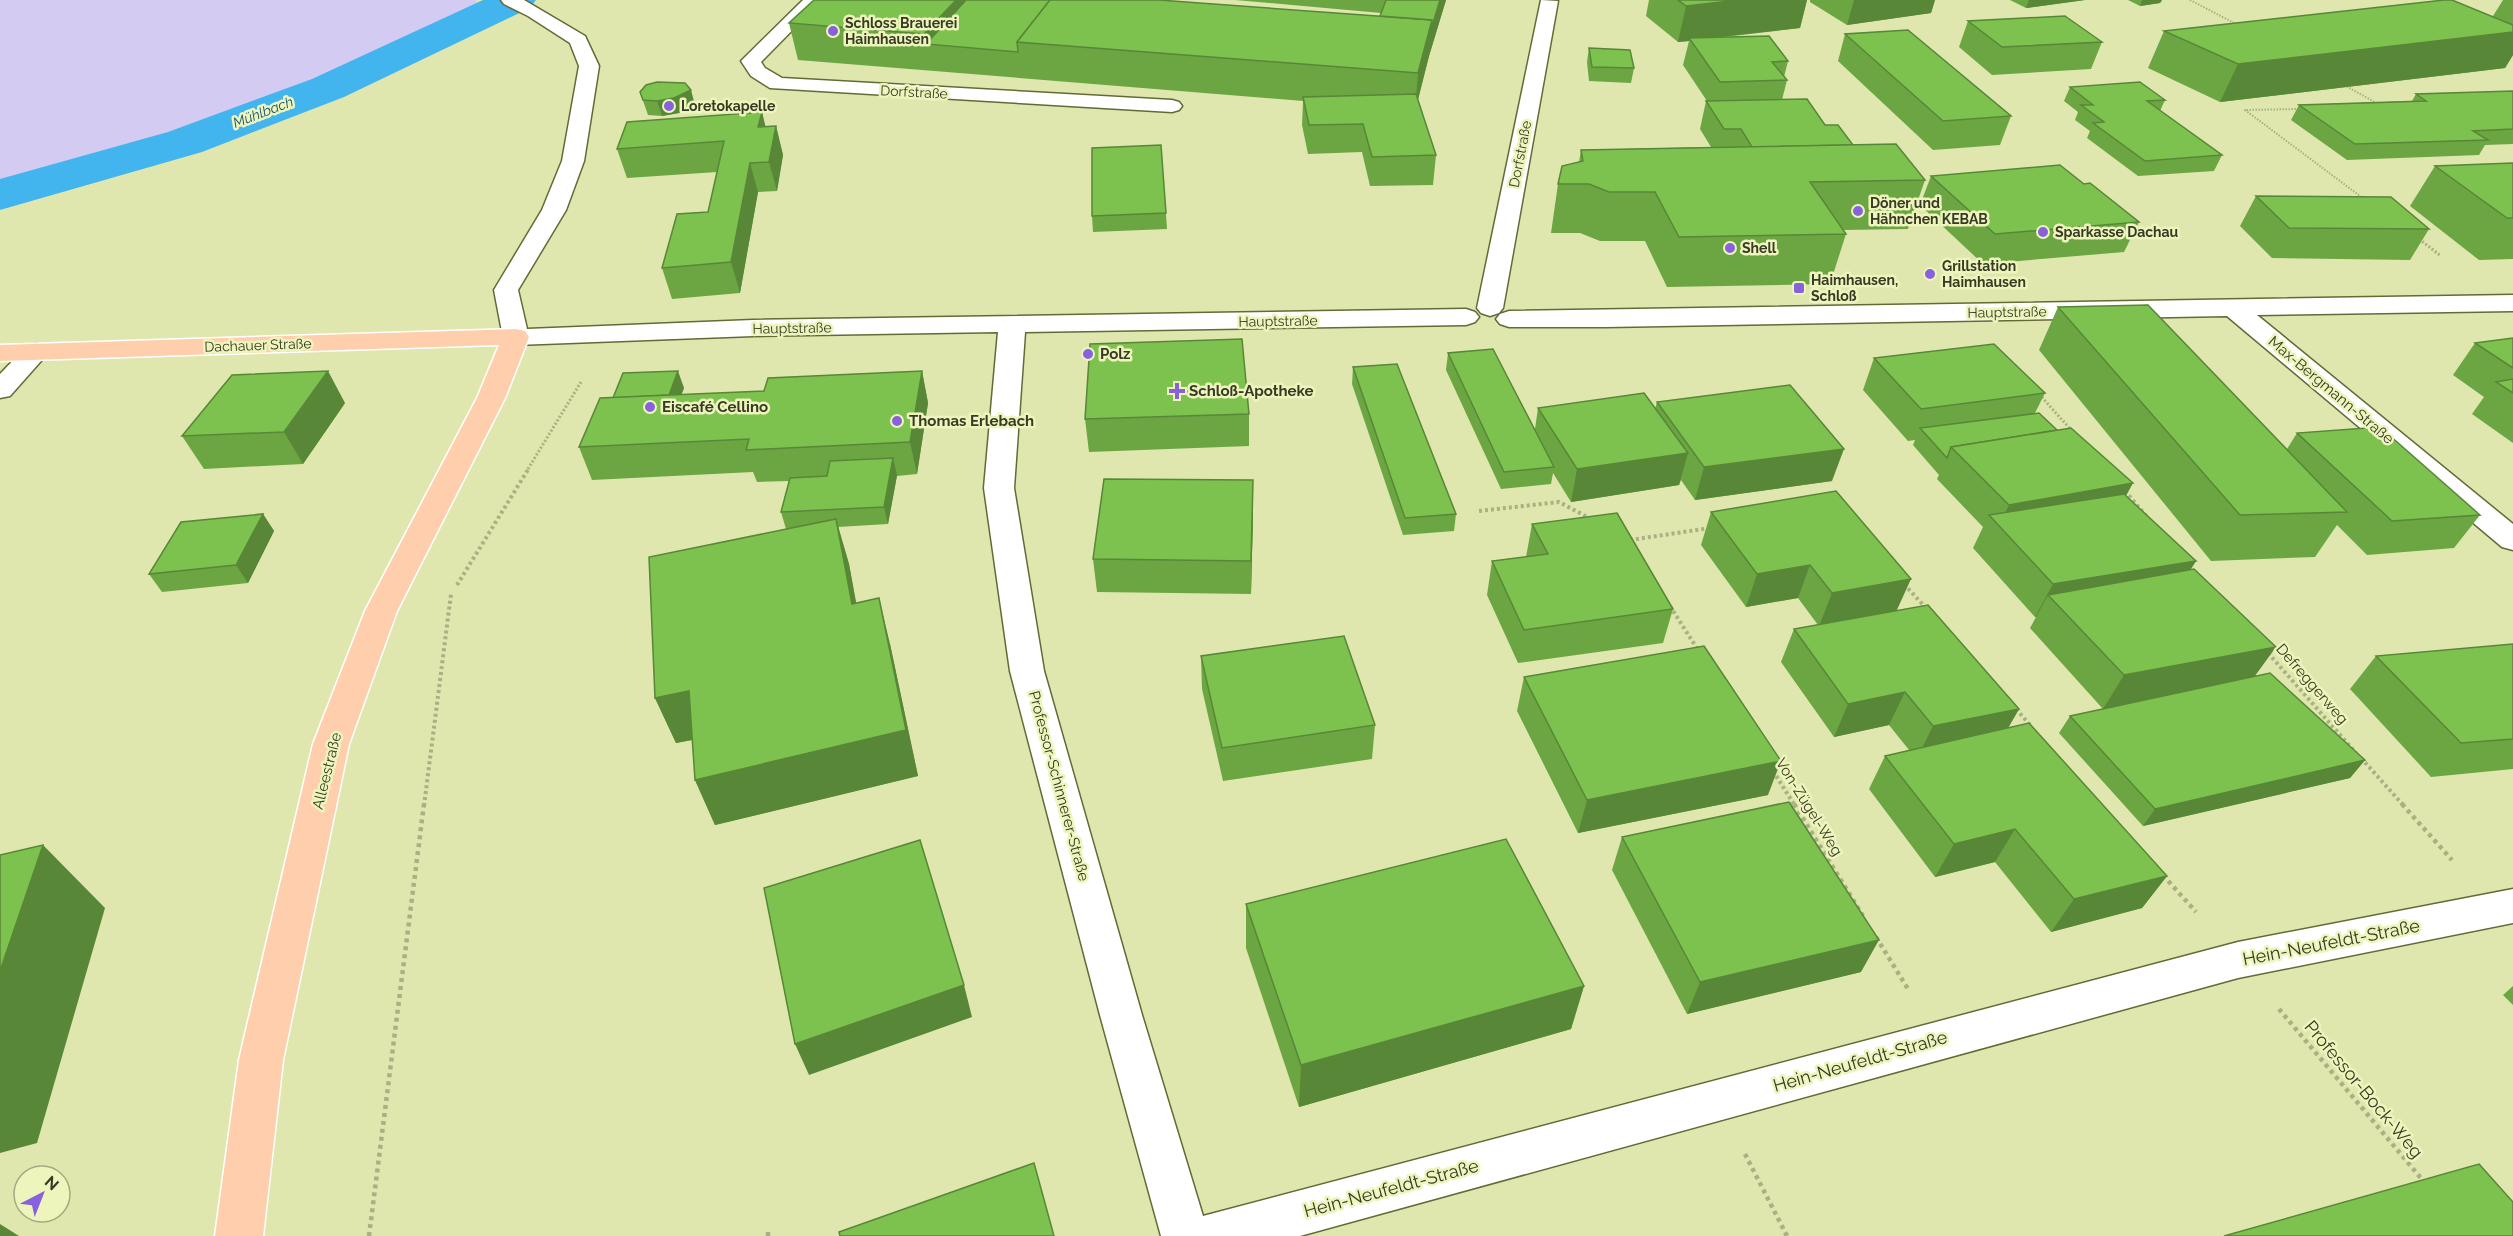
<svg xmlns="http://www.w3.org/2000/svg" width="2513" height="1236" viewBox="0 0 2513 1236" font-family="Raleway,sans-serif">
	<rect width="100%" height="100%" fill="#dfe7af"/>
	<path fill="#d3cbf2" d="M0,0H475L478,4L260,104L0,186Z"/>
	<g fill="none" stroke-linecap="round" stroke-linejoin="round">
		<path fill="#42b5ee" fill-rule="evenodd" d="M483,0H536L530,8L344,97L202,152L0,210V179L168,132L312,79Z"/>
		<defs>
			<g id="minor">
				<path d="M501,0H524L585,36L599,66L584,161L566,210L518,290L527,329L753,320L1466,309L1475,312L1479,317L1475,322L1466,325L1025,332L1014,488L1044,671L1142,1015L1203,1216L2238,942L2513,889V923L2238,978L1300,1236H1161L1100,1015L1010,671L984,488L998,332L753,336L516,345L507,343L503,337L494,290L542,210L562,161L579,66L570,43L528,16L504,4Z"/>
				<path d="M803,0H822L761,62L765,68L782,78L1172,100L1179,102L1182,106L1179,110L1172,112L770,88L751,76L741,61Z"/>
				<path d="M1541,0L1558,1L1503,308L1499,313L1490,316L1481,313L1477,308Z"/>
				<path d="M2513,295V311L2257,315L2513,524V550L2502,547L2227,316L1606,327H1509L1500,324L1496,319L1500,314L1509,311Z"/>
				<path d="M36,344L45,346L49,352L10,396L0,398V374L27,346Z"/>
			</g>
			<path id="major" d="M516,329L525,331L529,337L505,398L397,611L349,744L283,1060L263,1236H215L239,1060L313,744L365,611L477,398L499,345L0,361V345Z"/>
		</defs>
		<use href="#minor" stroke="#646a36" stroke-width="3"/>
		<use href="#major" stroke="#fff" stroke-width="3"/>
		<g stroke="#a9b082" stroke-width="2" stroke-dasharray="1.5 1.5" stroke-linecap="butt">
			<path d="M2190,0L2238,25"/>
			<path d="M2344,85L2380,105"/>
			<path d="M2299,109L2245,110L2364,199"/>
		</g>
		<g stroke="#a9b082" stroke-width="3" stroke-dasharray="2 2" stroke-linecap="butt">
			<path d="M2419,239L2441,256"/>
			<path d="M2039,394L2072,431"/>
			<path d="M528,469L581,382"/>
		</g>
		<g stroke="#a9b082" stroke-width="4" stroke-dasharray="3 3" stroke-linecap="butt">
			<path d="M2125,491L2147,517"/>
			<path d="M1479,511L1559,502L1591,519"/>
			<path d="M1630,540L1710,528"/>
			<path d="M1904,584L1925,607"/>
			<path d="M457,585L529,468"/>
			<path d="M1670,606L1698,650"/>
			<path d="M2268,653L2356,753"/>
			<path d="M2016,709L2031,726"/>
			<path d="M2361,758L2404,806"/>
			<path d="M1773,771L1795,806"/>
			<path d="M424,806L451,594"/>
		</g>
		<g stroke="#a9b082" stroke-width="4.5" stroke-dasharray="4 4" stroke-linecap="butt">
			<path d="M1794,804L1863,916"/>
			<path d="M2402,804L2452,860"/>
			<path d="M2163,875L2196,912"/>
			<path d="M1876,937L1908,989"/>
			<path d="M2279,1009L2425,1183"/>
			<path d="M1745,1154L1787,1236"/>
			<path d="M768,1232V1236"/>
			<path d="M369,1236L424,804"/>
		</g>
		<use href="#minor" fill="#fff" fill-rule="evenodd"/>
		<use href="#major" fill="#ffceac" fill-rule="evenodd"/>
	</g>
	<g fill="#6ca643">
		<path d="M1235,0H1446L1429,56L1418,100L1436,155L1433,185L1370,186L1362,152L1308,154L1302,125L1303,101L798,60L789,23L1380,16L1381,13Z"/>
		<path d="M1649,0H1807L1800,28L1716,38L1788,61L1784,77L1787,80L1782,100L1825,125L1853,145L1925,180L1908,229L1843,230L1846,234L1830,284L1667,287L1645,241H1600L1580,233H1551L1558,184L1579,162L1581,150L1711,147L1700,129L1706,101H1707L1683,65L1689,41L1678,42L1646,16Z"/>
		<path d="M1810,0H1935L1931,13L1847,25L1810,2Z"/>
		<path d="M2010,0H2085L2026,8Z"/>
		<path d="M2128,0H2162L2160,3L2140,6Z"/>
		<path d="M2503,0H2513V55L2505,68L2220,102L2148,68L2164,31L2493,16Z"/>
		<path d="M1968,21L2102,42L2091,69L1992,75L1959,47Z"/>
		<path d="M1845,34L2011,116L2000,145L1933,150L1838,61Z"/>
		<path d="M1589,48L1634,68L1631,83L1589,81L1587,62Z"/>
		<path d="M2070,87L2165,100L2160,111L2222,155L2214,171L2138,176L2087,138L2090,131L2075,120L2078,112L2064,101Z"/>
		<path d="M2513,91V144L2485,145L2479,155L2347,160L2291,120L2299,105L2412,101L2416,94Z"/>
		<path d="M640,92L695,105L679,113L662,116L648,115Z"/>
		<path d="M762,112L765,127L776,126L783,155L777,191L758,192L740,293L672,299L662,268L708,212L717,172L627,178L617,149Z"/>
		<path d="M1161,145L1167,229L1093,232L1092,216Z"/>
		<path d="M2513,163V259L2479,260L2410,206L2435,166Z"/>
		<path d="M1931,176L2084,184L2139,222L2124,252L1983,264L1920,205Z"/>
		<path d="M2256,196L2429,229L2410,260L2272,258L2240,226Z"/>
		<path d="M2058,307L2287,449L2297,433L2480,515L2454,548L2367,555L2337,525L2315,557L2211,561L2039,350Z"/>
		<path d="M2513,338V443L2472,414L2484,397L2453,375L2475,343Z"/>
		<path d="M1448,353L1535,429L1538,408L1655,409L1657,402L1832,481L1695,500L1681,480L1679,485L1571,502L1553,473L1551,484L1501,489L1446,370Z"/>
		<path d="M1874,358L2045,393L2035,413L2126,496L2196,561L2190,570L2256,676L2365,760L2350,778L2143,826L2059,733L2070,716L2103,709L2030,628L2036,617H2035L1973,548L1983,527L1937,479L1939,475L1913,445L1915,440L1908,441L1863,390Z"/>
		<path d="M1353,367L1456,514L1454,531L1403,535L1352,384Z"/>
		<path d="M922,371L928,403L917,474L897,476L888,524L838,527L849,564L856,604L890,644L918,776L715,825L695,780L692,740L676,743L655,698L786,529L781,512L789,481L757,482L753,472L592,480L579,447L684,388L681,395L764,391Z"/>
		<path d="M345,403L303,464L204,469L182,436Z"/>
		<path d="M1249,414V446L1089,452L1085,419Z"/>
		<path d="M1711,512L1897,610L2019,709L2008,728L2167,876L2142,908L2051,932L1995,862L1935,877L1869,789L1885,756L1909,750L1889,725L1834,737L1781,662L1794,629L1818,625L1798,598L1746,607L1701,545Z"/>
		<path d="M1253,513L1251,594L1097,592L1093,559Z"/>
		<path d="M263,514L274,531L248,583L162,592L149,574Z"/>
		<path d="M1532,524L1673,609L1663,643L1518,663L1487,595L1492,561L1526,557Z"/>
		<path d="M2513,644V769L2431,777L2350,689L2376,656Z"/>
		<path d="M1201,656L1375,725L1372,759L1223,781L1202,689Z"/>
		<path d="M1524,677L1768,795L1578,833L1517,711Z"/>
		<path d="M1622,837L1861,972L1687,1014L1612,870Z"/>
		<path d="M1246,904L1584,986L1571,1029L1299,1107L1246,948Z"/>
		<path d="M2513,986V1005L2503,995Z"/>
	</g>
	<g fill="#588737">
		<path d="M956,0H990L926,44L924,34Z"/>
		<path d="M1440,0H1446L1429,56L1415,111L1418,73L1432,20Z"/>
		<path d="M1739,0H1807L1800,28L1691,40L1689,38V41L1678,42L1686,6Z"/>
		<path d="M1854,0H1935L1931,13L1847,25Z"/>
		<path d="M2029,0H2085L2026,8Z"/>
		<path d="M2142,0H2162L2160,3L2140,6Z"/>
		<path d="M2513,32V55L2505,68L2220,102L2238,64Z"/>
		<path d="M691,90L695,105L679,113L662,116L657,101Z"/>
		<path d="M762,112L769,141L758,127Z"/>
		<path d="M776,126L783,155L777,191L769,162Z"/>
		<path d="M750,163L758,192L740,293L731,262Z"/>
		<path d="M328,371L345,403L303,464L284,432Z"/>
		<path d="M678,371L684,388L669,428L663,411Z"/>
		<path d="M922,371L928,403L917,474L910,442Z"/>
		<path d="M1844,449L1832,481L1695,500L1704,467Z"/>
		<path d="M1688,453L1679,485L1571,502L1577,469Z"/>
		<path d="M893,458L897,475L888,524L884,507Z"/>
		<path d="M1253,480V513L1251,594V561Z"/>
		<path d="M2133,483L2115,516L1999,525L2009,505Z"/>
		<path d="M263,514L274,531L248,583L236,565Z"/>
		<path d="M836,519L849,564L865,650L852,604Z"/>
		<path d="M2196,561L2175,595H2048L2036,617H2035L2053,584Z"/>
		<path d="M1810,565L1798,598L1746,607L1757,574Z"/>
		<path d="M1911,579L1896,612L1819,626L1832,593Z"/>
		<path d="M879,598L890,644L918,776L715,825L695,780Z"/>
		<path d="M2276,647L2252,680L2103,709L2124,675Z"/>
		<path d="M689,691L708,737L676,743L655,698Z"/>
		<path d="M1905,692L1889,725L1834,737L1848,704Z"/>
		<path d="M2019,709L2000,742L1916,760L1933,726Z"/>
		<path d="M2365,760L2350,778L2143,826L2155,809Z"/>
		<path d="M1781,761L1768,795L1578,833L1587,800Z"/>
		<path d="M2015,829L1995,862L1935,877L1954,844Z"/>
		<path d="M43,845L105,908L37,1143L0,1153V971Z"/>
		<path d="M2167,876L2142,908L2051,932L2074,899Z"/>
		<path d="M1879,940L1861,972L1687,1014L1700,982Z"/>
		<path d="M964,985L972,1017L809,1075L795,1044Z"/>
		<path d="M1584,986L1571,1029L1299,1107L1301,1065Z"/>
		<path d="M0,1224L19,1236H0Z"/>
	</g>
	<g fill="#7dc14e" stroke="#588737" stroke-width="1.5">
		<path d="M814,0H956L924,34L789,23Z"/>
		<path d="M966,0H1050L1017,42L1018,52L926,44Z"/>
		<path d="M1050,0H1159L1432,20L1418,73L1017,42Z"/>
		<path d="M1386,0H1440L1431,30L1432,20L1380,16Z"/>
		<path d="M1678,0H1739L1686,6Z"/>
		<path d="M2444,0H2452L2513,25V32L2238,64L2164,31Z"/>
		<path d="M2065,16L2102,42L2002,47L1968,21Z"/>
		<path d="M1908,30L2011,116L1943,121L1845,34Z"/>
		<path d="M1769,36L1788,61L1772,62L1787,80L1720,82L1689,38Z"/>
		<path d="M1589,48L1630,50L1634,68L1592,67Z"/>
		<path d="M657,82L685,83L691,90L674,98L657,101L643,100L640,92L646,85Z"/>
		<path d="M2140,82L2165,100L2147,101L2222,155L2145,161L2093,123L2104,122L2081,105H2093L2070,87Z"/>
		<path d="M2513,91V129L2473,131L2488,140L2355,144L2299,105L2426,101L2416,94Z"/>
		<path d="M1416,94L1436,155L1372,157L1363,124L1309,125L1303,97Z"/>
		<path d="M1807,99L1825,125H1838L1853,145L1752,147L1741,129H1724L1706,101Z"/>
		<path d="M762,112L758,127L776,126L769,162L750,163L731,262L662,268L677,214L708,212L724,141L617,149L627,122Z"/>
		<path d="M1896,144L1925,180L1810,182L1846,234L1679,237L1655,192H1609L1589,184H1558L1562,166L1583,161L1581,150Z"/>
		<path d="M1161,145L1166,213L1092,216V148Z"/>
		<path d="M2513,163V218H2507L2435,166Z"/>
		<path d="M2060,165L2084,184L2090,183L2139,222L1995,234L1931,176Z"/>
		<path d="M2256,196L2391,197L2429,229L2289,228Z"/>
		<path d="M2148,305L2347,512L2240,515L2058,307Z"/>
		<path d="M2513,338V368L2475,343Z"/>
		<path d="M1242,339L1249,414L1085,419L1090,344Z"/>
		<path d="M1994,344L2045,393L1921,409L1874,358Z"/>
		<path d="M1493,349L1554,467L1504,472L1448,353Z"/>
		<path d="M1397,364L1456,514L1405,518L1353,367Z"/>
		<path d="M328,371L284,432L182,436L232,375Z"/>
		<path d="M678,371L669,395L613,398L623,373Z"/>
		<path d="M922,371L910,442L746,450L749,439L579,447L600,398L764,391L768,378Z"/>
		<path d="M2513,379V393L2496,382Z"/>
		<path d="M1790,385L1844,449L1704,467L1657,402Z"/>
		<path d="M1644,393L1688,453L1577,469L1538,408Z"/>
		<path d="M2039,413L2057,430L1951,447L1947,458L1920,428Z"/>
		<path d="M2380,427L2480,515L2392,521L2297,433Z"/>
		<path d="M2071,428L2133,483L2009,505L1951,447Z"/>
		<path d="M893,458L884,507L781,512L790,478L827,476L830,461Z"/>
		<path d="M1104,479L1253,480L1251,561L1093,559Z"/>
		<path d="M1836,491L1911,579L1832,593L1810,565L1757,574L1711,512Z"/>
		<path d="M2124,494L2196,561L2053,584L1989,515Z"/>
		<path d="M1617,513L1673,609L1524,630L1492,561L1548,554L1532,524Z"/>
		<path d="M263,514L236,565L149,574L181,522Z"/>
		<path d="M836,519L852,604L879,598L906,730L695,780L689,691L655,698L649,557Z"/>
		<path d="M2194,569L2276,647L2124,675L2048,595Z"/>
		<path d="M1928,605L2019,709L1933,726L1905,692L1848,704L1794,629Z"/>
		<path d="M1344,636L1375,725L1222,748L1201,656Z"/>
		<path d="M2513,644V739L2461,743L2376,656Z"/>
		<path d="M1704,646L1781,761L1587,800L1524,677Z"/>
		<path d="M2270,673L2365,760L2155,809L2070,716Z"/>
		<path d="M2029,723L2167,876L2074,899L2015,829L1954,844L1885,756Z"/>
		<path d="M1789,802L1879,940L1700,982L1622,837Z"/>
		<path d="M1506,839L1584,986L1301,1065L1246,904Z"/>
		<path d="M920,840L964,985L795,1044L764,888Z"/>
		<path d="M43,845L0,971V855Z"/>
		<path d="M1034,1163L1054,1236H840L839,1232Z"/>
		<path d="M2479,1164L2513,1202V1236H2224Z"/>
	</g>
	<g fill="#8862dd" stroke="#edf5bc" stroke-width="2">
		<circle cx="833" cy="31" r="6"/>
		<circle cx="669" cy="106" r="6"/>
		<circle cx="1858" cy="211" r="6"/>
		<circle cx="2043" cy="232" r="6"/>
		<circle cx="1730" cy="248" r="6"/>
		<circle cx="1930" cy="274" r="6"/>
		<rect x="1793" y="282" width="12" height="12" rx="3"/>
		<circle cx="1088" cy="354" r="6"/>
		<path d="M1174 382h6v6h6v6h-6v6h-6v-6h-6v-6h6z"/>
		<circle cx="650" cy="407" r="6"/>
		<circle cx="897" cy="421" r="6"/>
	</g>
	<g text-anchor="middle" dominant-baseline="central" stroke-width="5" stroke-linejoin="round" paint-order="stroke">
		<g font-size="14" font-weight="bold" fill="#373a24" stroke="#edf5bc" text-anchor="start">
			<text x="845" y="23">Schloss Brauerei<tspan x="845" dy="16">Haimhausen</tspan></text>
			<text x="681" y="106">Loretokapelle</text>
			<text x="1870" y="203">Döner und<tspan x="1870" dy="16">Hähnchen KEBAB</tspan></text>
			<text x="2055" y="232">Sparkasse Dachau</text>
			<text x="1742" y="248">Shell</text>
			<text x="1942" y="266">Grillstation<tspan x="1942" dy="16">Haimhausen</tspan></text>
			<text x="1811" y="280">Haimhausen,<tspan x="1811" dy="16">Schloß</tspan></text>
		</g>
		<g font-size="14" fill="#373a24" stroke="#edf5bc">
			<text transform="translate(914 92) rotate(3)">Dorfstraße</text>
			<text transform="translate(1520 154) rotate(-79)">Dorfstraße</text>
			<text transform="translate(2007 312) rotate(-1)">Hauptstraße</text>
			<text transform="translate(1278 321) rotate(-1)">Hauptstraße</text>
			<text transform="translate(792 328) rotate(-1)">Hauptstraße</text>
			<text transform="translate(258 345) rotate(-2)">Dachauer Straße</text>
		</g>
		<g font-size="14" font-style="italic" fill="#165370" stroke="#edf5bc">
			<text transform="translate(263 112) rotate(-21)">Mühlbach</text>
		</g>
		<g font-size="15" font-weight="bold" fill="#373a24" stroke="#edf5bc" text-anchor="start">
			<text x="1100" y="354">Polz</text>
			<text x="1189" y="391">Schloß-Apotheke</text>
			<text x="662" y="407">Eiscafé Cellino</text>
			<text x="909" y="421">Thomas Erlebach</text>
		</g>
		<g font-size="15" fill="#373a24" stroke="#edf5bc">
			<text transform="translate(2331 390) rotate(40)">Max-Bergmann-Straße</text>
			<text transform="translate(2312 684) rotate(49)">Defreggerweg</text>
			<text transform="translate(327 771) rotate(-76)">Alleestraße</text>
			<text transform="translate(1059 786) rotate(75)">Professor-Schinnerer-Straße</text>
			<text transform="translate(1809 807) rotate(58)">Von-Zügel-Weg</text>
		</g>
		<g font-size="18" fill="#373a24" stroke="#edf5bc">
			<text transform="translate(2331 942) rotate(-11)">Hein-Neufeldt-Straße</text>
			<text transform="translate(1860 1061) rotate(-16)">Hein-Neufeldt-Straße</text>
			<text transform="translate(2364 1089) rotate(50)">Professor-Bock-Weg</text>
			<text transform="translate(1391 1188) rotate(-15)">Hein-Neufeldt-Straße</text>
		</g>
	</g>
	<g transform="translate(42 1194) rotate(42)"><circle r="28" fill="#edf5bc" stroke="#a4aa7f" stroke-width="1.5"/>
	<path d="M0-4.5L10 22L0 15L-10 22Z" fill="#8862dd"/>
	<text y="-9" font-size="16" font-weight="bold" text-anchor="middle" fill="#373a24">N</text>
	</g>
</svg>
